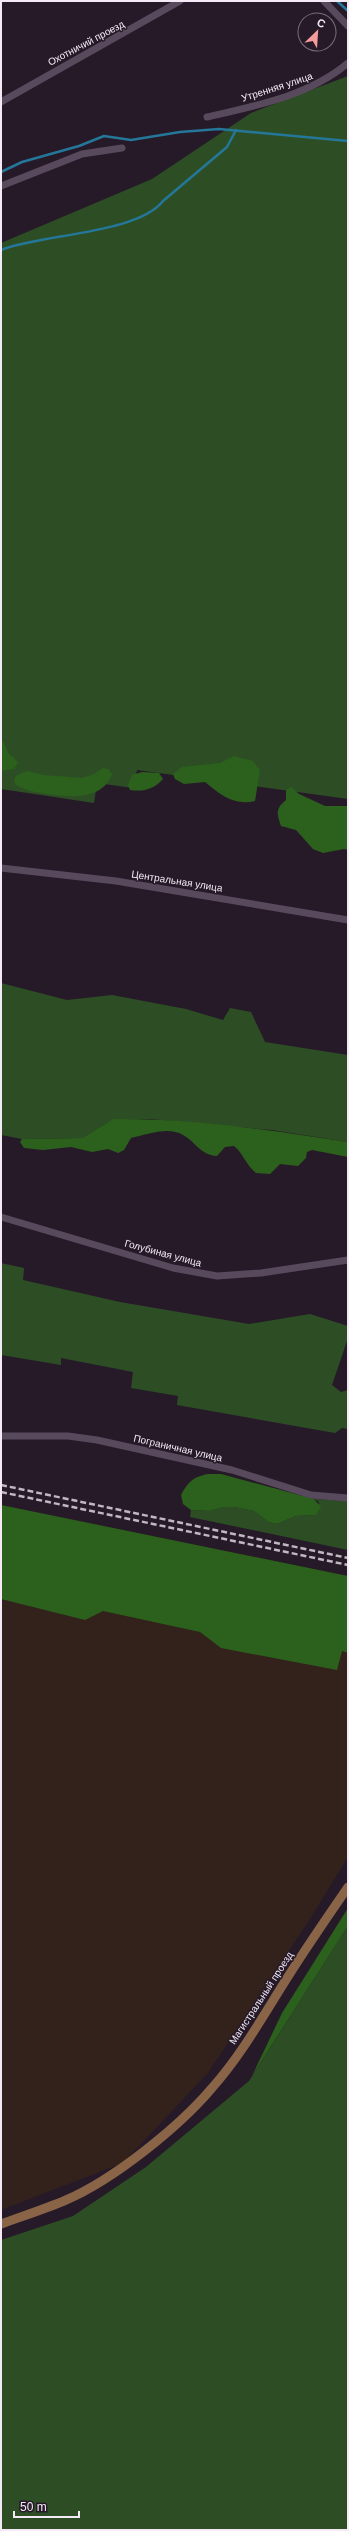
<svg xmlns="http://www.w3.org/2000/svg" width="349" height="2531" viewBox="0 0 349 2531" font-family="Helvetica,sans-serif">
	<rect width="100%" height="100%" fill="#261a29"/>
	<path fill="#33211b" d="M1,1505L348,1576V1857L310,1919L208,2073L123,2163L1,2210Z"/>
	<g fill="#2d4e25">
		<path d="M348,76V799L137,770L133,788L97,783L94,803L1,789V243L152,179L251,113Z"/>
		<path d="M1,983L67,1000L112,995L186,1009L223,1020L230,1008L251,1012L265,1042L348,1055V1142L272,1130L150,1119H113L82,1138L22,1139L1,1135Z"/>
		<path d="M1,1263L24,1268L23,1280L120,1302L249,1324L310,1314L348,1326V1338L332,1385L341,1392L348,1390V1429L342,1428L335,1433L177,1405L178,1396L131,1388L133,1372L61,1358V1365L1,1355Z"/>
		<path d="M314,1499L348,1501V1550L190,1517L191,1510L209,1511L224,1507H234L254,1511L268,1522L277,1524L296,1516L316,1515L319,1502Z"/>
		<path d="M348,1926V2530H1V2240L73,2216L146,2167L249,2081Z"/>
	</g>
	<g fill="#2b611c">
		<path d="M1,737L9,754L18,762L14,769L1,771Z"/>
		<path d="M234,756L253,761L260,770L255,801C234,806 221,795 205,782L184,784L175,779L173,774L182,767L220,763Z"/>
		<path d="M103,768L108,769L112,774C102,801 70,797 47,794C35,792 25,791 15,784L14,779L17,775L27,771L43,775L82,778L94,774Z"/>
		<path d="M142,772L159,773L163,779C154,789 144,792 130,790L128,785L132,775Z"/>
		<path d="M291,787L299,794L325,806H348V850L344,849L323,853L313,849L296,830L281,826C277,813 275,809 286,800V790Z"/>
		<path d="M113,1119C191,1118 270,1130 348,1142V1157L312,1150L307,1152L306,1158L298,1166L280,1164L270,1174L256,1173C246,1165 243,1153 234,1146L225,1147L217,1156C200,1155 196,1142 183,1135C168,1126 146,1135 131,1138L124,1150L118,1153L108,1149L92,1152L71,1147L43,1150L24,1148L20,1142L22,1139L82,1138Z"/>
		<path d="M208,1474H221L314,1499L321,1507L316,1515L296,1516L277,1524L268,1522L254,1511L234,1507H224L209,1511L191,1510L183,1504L181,1495C188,1482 193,1477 208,1474Z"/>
		<path d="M1,1505L348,1576V1653L342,1651L337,1670L221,1648L200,1632L103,1611L85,1620L1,1599Z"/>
		<path d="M348,1908V1926L252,2076L282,2013Z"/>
	</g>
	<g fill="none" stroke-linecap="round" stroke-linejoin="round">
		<g stroke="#247799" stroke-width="2.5">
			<path d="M337,1L348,11"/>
			<path d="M1,172L22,162L79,146L104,136L131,140L180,132L219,129L348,141"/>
			<path d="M1,250C41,234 137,234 163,201L227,147L236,130"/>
		</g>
		<g stroke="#584a5c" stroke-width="7">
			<path d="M324,1L348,26"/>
			<path d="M1,102L180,1"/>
			<path d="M207,117C255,106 309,96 348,63"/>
			<path d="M1,186L82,154L122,148"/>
			<path d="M1,868L116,881L348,920"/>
			<path d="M1,1217L173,1268L217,1276L261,1273L348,1260"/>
			<path d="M1,1436H68L97,1440L232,1470L311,1495L348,1498"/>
		</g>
		<path stroke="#8a6447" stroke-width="9" d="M1,2224C23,2216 45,2209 66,2200C113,2180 179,2127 212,2088C243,2053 264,2014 289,1975C308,1945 328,1916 348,1887"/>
		<g stroke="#c1b7c3" stroke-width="2.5" stroke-dasharray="6 3" stroke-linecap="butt">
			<path d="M1,1485L348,1558"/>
			<path d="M1,1492L348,1565"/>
		</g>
	</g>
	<g text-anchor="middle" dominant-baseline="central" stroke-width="3" stroke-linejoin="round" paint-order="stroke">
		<g font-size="10" fill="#f3eaf5" stroke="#261a29">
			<text transform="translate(86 43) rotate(-28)">Охотничий проезд</text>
			<text transform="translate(277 87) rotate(-18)">Утренняя улица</text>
			<text transform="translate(177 881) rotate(9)">Центральная улица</text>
			<text transform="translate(163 1253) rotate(15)">Голубиная улица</text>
			<text transform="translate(178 1448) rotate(13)">Пограничная улица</text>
			<text transform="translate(261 1998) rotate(-57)">Магистральный проезд</text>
		</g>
	</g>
	<rect width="349" height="2531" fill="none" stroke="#f3eaf5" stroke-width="4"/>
	<g transform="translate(317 32) rotate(25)"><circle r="19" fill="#261a29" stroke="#786d7b"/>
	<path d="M0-3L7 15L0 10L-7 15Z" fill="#f59b9c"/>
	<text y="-6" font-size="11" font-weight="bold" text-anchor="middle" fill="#f3eaf5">С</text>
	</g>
	<path d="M14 2511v6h65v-6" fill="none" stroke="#f3eaf5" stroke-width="2"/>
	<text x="20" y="2511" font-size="12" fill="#f3eaf5" stroke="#261a29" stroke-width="3" paint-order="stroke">50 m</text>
</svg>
